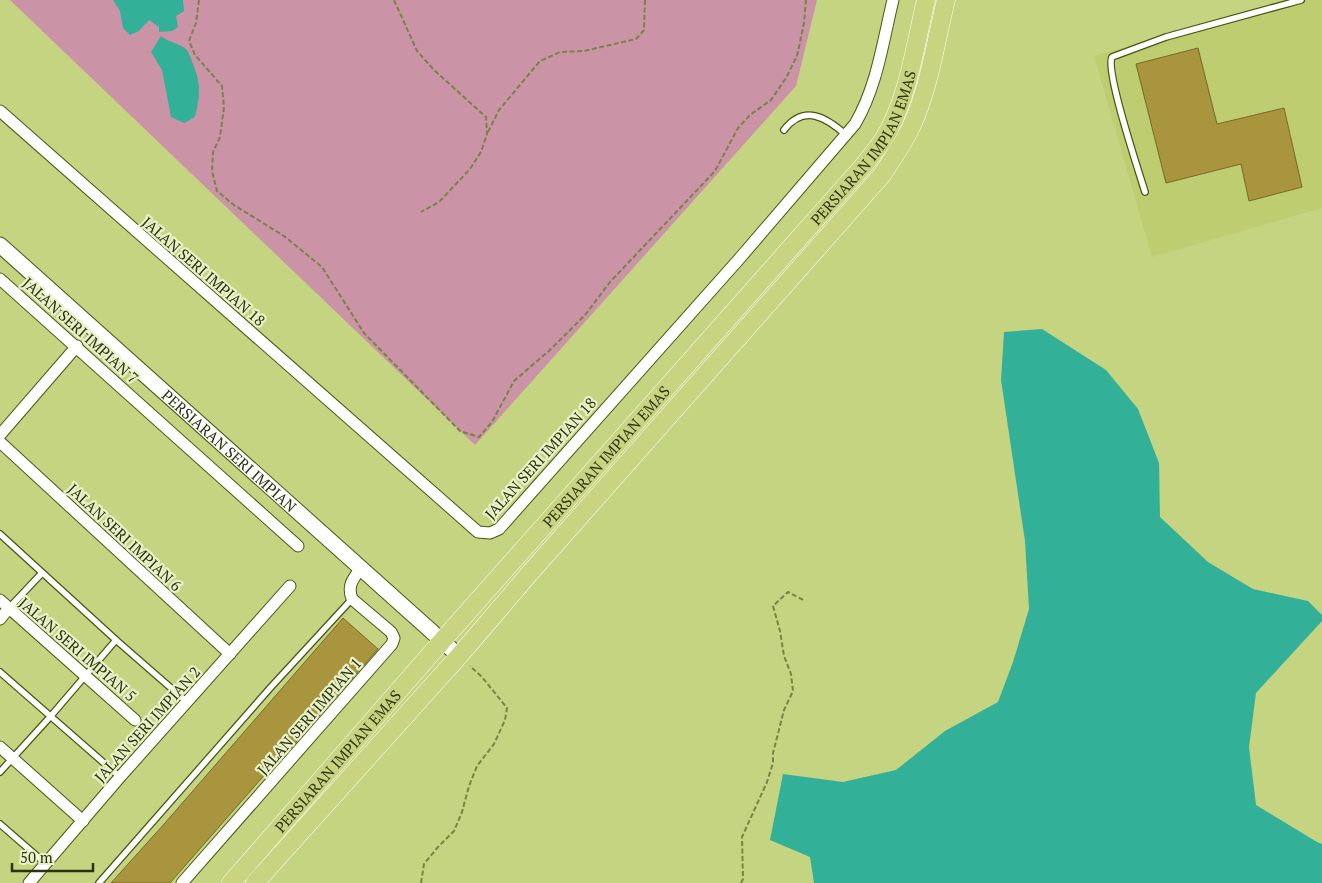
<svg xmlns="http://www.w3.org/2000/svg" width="1322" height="883" viewBox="0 0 1322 883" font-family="'PT Serif',serif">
	<rect width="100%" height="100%" fill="#c5d480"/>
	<path fill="#bdcd70" d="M1289,0H1322V208L1152,257L1094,56Z"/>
	<path fill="#ca93a6" d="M10,0H817L796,86L475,445Z"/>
	<g fill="#32b098">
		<path d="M113,0H183L184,11L176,16L178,27L172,31L159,32V27L149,20L139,31L130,35L123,28L120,11Z"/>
		<path d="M161,36C169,43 179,43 186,49C188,51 190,56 191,59C201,83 201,92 195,117L184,123L171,117L162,70L151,52Z"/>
		<path d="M1042,329L1106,370L1138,409L1159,463L1160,517L1208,562L1253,589L1308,601L1322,615V621L1256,693L1249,747L1256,805L1317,842L1322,844V883H814L810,857L770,840L783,774L843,782L896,770L945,731L998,702L1013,662L1029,609L1025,541L1001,380L1004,332Z"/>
	</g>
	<g fill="#a8953d" stroke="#786927">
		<path d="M1198,48L1217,124L1284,108L1302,187L1249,201L1241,164L1166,183L1136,64Z"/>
		<path d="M343,618L378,649L290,749L288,748L170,883H111L165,823Z"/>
	</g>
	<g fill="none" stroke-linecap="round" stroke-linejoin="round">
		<defs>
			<g id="lane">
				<path d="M784,130C804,104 826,117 846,135"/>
				<path d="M1145,192C1139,172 1105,71 1112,57L1166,37L1301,0"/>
				<path d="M0,534L116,640L187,702"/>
				<path d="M9,608L42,573"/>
				<path d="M0,672L120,777"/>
				<path d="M0,772L50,717L116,640"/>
				<path d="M0,824L46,864"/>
				<path d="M99,883L271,687L352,599"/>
			</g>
			<g id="street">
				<path d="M0,111L478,532L490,533L499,529L740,258L855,124C877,87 883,41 893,0"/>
				<path d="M0,279L298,546"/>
				<path d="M0,435L77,346"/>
				<path d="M0,442L230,654"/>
				<path d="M0,600L135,720"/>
				<path d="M0,619L9,608"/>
				<path d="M0,747L83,821"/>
				<path d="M29,883L120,777L290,586"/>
				<path d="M182,883L392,644L394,638L391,632L352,599C347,585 353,579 361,568"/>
			</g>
			<g id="secondary">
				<path id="s1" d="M0,245L459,656"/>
			</g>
			<g id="primary">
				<path id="s2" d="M231,883L442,641L864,165C870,157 877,149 883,140C908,101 915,45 926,0"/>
				<path d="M255,883L459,656L529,574L882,175C893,158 905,141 913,123C930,84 936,40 946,0"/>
			</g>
		</defs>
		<use href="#lane" stroke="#4c5513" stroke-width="8"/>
		<use href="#street" stroke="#4c5513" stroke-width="13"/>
		<use href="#secondary" stroke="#4c5513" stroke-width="17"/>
		<use href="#primary" stroke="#fff" stroke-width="19"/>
		<g stroke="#798347" stroke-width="2" stroke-dasharray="5 2.5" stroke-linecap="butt">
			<path d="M199,0L196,23L189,41L195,55L222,86L224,107L220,137L213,152L212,171L217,191L234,205L284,236L322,267L364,333L460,431L479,437L492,422L514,381L551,349L585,315L610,282L715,171L738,128L750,115L771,100L786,78L797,56L804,23L806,0"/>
			<path d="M394,0L417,51L434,70L486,117L487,134L481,152L470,169L439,202L421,212"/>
			<path d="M488,132L499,110L540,61L560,52L584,51L636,39L644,30L645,0"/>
			<path d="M421,883L424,864L438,847L454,831L462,812L469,786L477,766L494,744L505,720L507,708L482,677L470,666"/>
			<path d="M741,883L743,879L742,837L767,782L773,763V753L784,710L793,691L791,674L784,656L780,631L773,606L788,592L805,601"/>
		</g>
		<use href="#lane" stroke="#fff" stroke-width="5.5"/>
		<use href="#street" stroke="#fff" stroke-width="11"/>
		<use href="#secondary" stroke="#fff" stroke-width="15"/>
		<use href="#primary" stroke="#c9d480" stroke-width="18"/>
	</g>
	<g text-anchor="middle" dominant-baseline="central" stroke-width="4.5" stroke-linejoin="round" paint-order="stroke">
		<g font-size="15" fill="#2c310e" stroke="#e8f1c8">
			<text stroke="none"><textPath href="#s2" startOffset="972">PERSIARAN IMPIAN EMAS</textPath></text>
			<text transform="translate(204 271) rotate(41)">JALAN SERI IMPIAN 18</text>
			<text transform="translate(81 330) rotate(42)">JALAN SERI IMPIAN 7</text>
			<text stroke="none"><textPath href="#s1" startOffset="308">PERSIARAN SERI IMPIAN</textPath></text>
			<text stroke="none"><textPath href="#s2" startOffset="568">PERSIARAN IMPIAN EMAS</textPath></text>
			<text transform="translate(540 458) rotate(-48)">JALAN SERI IMPIAN 18</text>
			<text transform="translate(125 537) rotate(43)">JALAN SERI IMPIAN 6</text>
			<text transform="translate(78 649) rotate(41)">JALAN SERI IMPIAN 5</text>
			<text transform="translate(309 716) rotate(-49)">JALAN SERI IMPIAN 1</text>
			<text transform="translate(147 724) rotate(-48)">JALAN SERI IMPIAN 2</text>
			<text stroke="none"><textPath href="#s2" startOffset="162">PERSIARAN IMPIAN EMAS</textPath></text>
		</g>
	</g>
	<path d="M12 863v8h81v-8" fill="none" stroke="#2c310e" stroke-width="2.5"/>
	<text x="20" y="863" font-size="15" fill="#2c310e" stroke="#e8f1c8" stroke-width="4" paint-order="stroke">50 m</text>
</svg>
